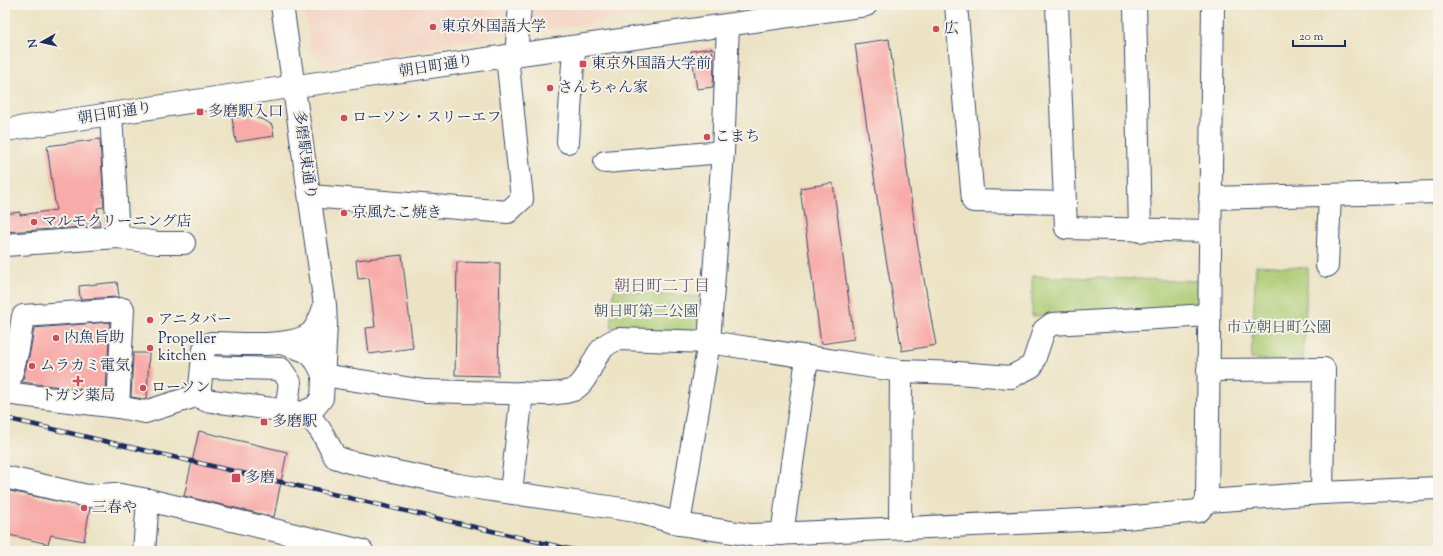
<svg xmlns="http://www.w3.org/2000/svg" width="1443" height="556" viewBox="0 0 1443 556" font-family="'Sorts Mill Goudy','Noto Serif JP',serif">
	<rect width="100%" height="100%" fill="#f7f3e8"/>
	<filter id="ink" filterUnits="userSpaceOnUse"><feTurbulence type="fractalNoise" baseFrequency=".025" numOctaves="2"/><feDisplacementMap in="SourceGraphic" scale="8" xChannelSelector="R" yChannelSelector="G"/><feConvolveMatrix kernelMatrix="1 2 1 2 8 2 1 2 1" color-interpolation-filters="sRGB"/></filter>
	<filter id="wash" filterUnits="userSpaceOnUse"><feTurbulence type="fractalNoise" baseFrequency=".012" numOctaves="4" result="noise"/><feDisplacementMap in="SourceGraphic" scale="16" xChannelSelector="R" yChannelSelector="G"/><feGaussianBlur stdDeviation="0.9" result="paint"/><feColorMatrix in="noise" values="0 0 0 0 0 0 0 0 0 0 0 0 0 0 0 0 0 1.4 0 .05"/><feComposite in="paint" operator="in"/></filter>
	<g filter="url(#wash)">
		<rect width="100%" height="100%" fill="#ece3c4"/>
		<path fill="#f4d3c1" d="M304,5H704L326,64L310,50Z"/>
		<g fill="#acca72" stroke="#647c68">
			<path d="M1256,265L1308,268L1303,362L1251,359Z"/>
			<path d="M1032,276L1206,281L1207,309L1032,316Z"/>
			<path d="M614,290L700,297L697,336L611,329Z"/>
		</g>
		<g id="blocks">
			<g fill="#f8aca9">
				<path d="M889,39L917,241L936,345L902,351L885,253L855,44Z"/>
				<path d="M712,48L714,63L713,87L697,89L691,51Z"/>
				<path d="M250,116L264,120L272,125L274,136L236,142L232,118Z"/>
				<path d="M100,139L104,207L97,208L100,226L5,232V214L20,212V215L56,210L47,146Z"/>
				<path d="M833,183L854,339L821,344L800,188Z"/>
				<path d="M402,255L413,348L369,354L366,328L375,327L369,278L358,279L356,260Z"/>
				<path d="M457,262L500,263L498,376L455,375Z"/>
				<path d="M117,282L119,297L80,299L79,286Z"/>
				<path d="M110,322L106,393L22,382L30,352L34,328Z"/>
				<path d="M133,353H149L147,398L144,399L131,397Z"/>
				<path d="M199,431L287,452L274,517L184,496Z"/>
				<path d="M5,490L90,508L84,541L51,535L48,544L5,534Z"/>
			</g>
		</g>
	</g>
	<g filter="url(#ink)">
		<use href="#blocks" fill-opacity="0" stroke="#3a4a6d" stroke-width="1"/>
		<g fill="none" stroke-linecap="round" stroke-linejoin="round">
			<defs>
				<g id="minor">
					<path d="M282,5L325,305L326,325L322,398L315,407L302,413L205,400L199,395L204,349L211,343C236,343 292,349 311,333C318,326 322,314 325,305"/>
					<path d="M956,5L973,201L1065,203"/>
					<path d="M1057,5L1066,228L1210,231"/>
					<path d="M1135,5L1140,231"/>
					<path d="M516,56L520,5"/>
					<path d="M111,114L118,237"/>
					<path d="M5,130L262,91L866,5"/>
					<path d="M568,142L574,48"/>
					<path d="M605,162L723,152"/>
					<path d="M310,196L508,212L522,199L507,56"/>
					<path d="M1210,198L1438,192"/>
					<path d="M5,245L118,237L158,243H184"/>
					<path d="M1327,266L1330,195"/>
					<path d="M284,344C306,350 314,352 323,375L425,391L549,394C557,393 565,393 573,390C595,378 589,347 619,339L709,342L901,371L957,373L1011,377L1032,366L1044,330L1052,324L1209,315"/>
					<path d="M202,367L281,369L290,382L286,411"/>
					<path d="M1208,370L1324,369L1322,493"/>
					<path d="M5,393L118,407L145,412L199,395"/>
					<path d="M6,393L18,349L23,316L123,309L118,407"/>
					<path d="M302,413C319,422 326,440 335,457L350,462L458,485L636,511L679,524L751,535L1125,518L1199,511L1207,501L1322,493L1438,488"/>
					<path d="M5,477L87,496L115,494L148,500L362,551"/>
					<path d="M511,492L522,393"/>
					<path d="M1207,501L1213,5"/>
					<path d="M679,524L709,342L723,152L728,25"/>
					<path d="M900,528L901,371"/>
					<path d="M782,534L807,358"/>
					<path d="M144,551L148,500"/>
				</g>
			</defs>
			<use href="#minor" stroke="#3a4a6d" stroke-width="24"/>
			<use href="#minor" stroke="#fff" stroke-width="22"/>
			<defs>
				<path id="rail" d="M5,418L578,551"/>
			</defs>
			<use href="#rail" stroke="#1b2f5e" stroke-width="4.5"/>
			<use href="#rail" stroke="#f7f3e8" stroke-width="3" stroke-dasharray="9" stroke-linecap="butt"/>
		</g>
	</g>
	<g fill="#d1495b" stroke="#f7f3e8" stroke-width="1.5">
		<circle cx="433" cy="27" r="4"/>
		<circle cx="936" cy="29" r="4"/>
		<rect x="579" y="60" width="8" height="8" rx="2"/>
		<circle cx="550" cy="88" r="4"/>
		<rect x="196" y="108" width="8" height="8" rx="2"/>
		<circle cx="344" cy="118" r="4"/>
		<circle cx="707" cy="137" r="4"/>
		<circle cx="344" cy="213" r="4"/>
		<circle cx="34" cy="222" r="4"/>
		<circle cx="150" cy="320" r="4"/>
		<circle cx="56" cy="338" r="4"/>
		<circle cx="150" cy="348" r="4"/>
		<circle cx="32" cy="366" r="4"/>
		<path d="M76 375h4v4h4v4h-4v4h-4v-4h-4v-4h4z"/>
		<circle cx="143" cy="388" r="4"/>
		<rect x="260" y="418" width="8" height="8" rx="2"/>
		<rect x="231" y="473" width="10" height="10" rx="2"/>
		<circle cx="84" cy="508" r="4"/>
	</g>
	<g text-anchor="middle" dominant-baseline="central" stroke-width="4" stroke-linejoin="round" paint-order="stroke">
		<g font-size="15" fill="#1b2f5e" stroke="#f7f3e8" text-anchor="start">
			<text x="441" y="27">東京外国語大学</text>
			<text x="944" y="29">広</text>
			<text x="591" y="64">東京外国語大学前</text>
			<text x="558" y="88">さんちゃん家</text>
			<text x="208" y="112">多磨駅入口</text>
			<text x="352" y="118">ローソン・スリーエフ</text>
			<text x="715" y="137">こまち</text>
			<text x="352" y="213">京風たこ焼き</text>
			<text x="42" y="222">マルモクリーニング店</text>
			<text x="158" y="320">アニタバー</text>
			<text x="64" y="338">内魚旨助</text>
			<text x="158" y="339">Propeller<tspan x="158" dy="17">kitchen</tspan></text>
			<text x="40" y="366">ムラカミ電気</text>
			<text x="151" y="388">ローソン</text>
			<text x="78" y="396" text-anchor="middle">トガシ薬局</text>
			<text x="272" y="422">多磨駅</text>
			<text x="245" y="478">多磨</text>
			<text x="92" y="508">三春や</text>
		</g>
		<g font-size="15" fill="#1b2f5e" stroke="#f7f3e8">
			<text transform="translate(436 67) rotate(-9)">朝日町通り</text>
			<text transform="translate(115 114) rotate(-9)">朝日町通り</text>
			<text transform="translate(304 155) rotate(82)">多磨駅東通り</text>
		</g>
		<g font-size="15" fill="#3f5663" stroke="#f7f3e8">
			<text x="646" y="312">朝日町第二公園</text>
			<text x="1279" y="328">市立朝日町公園</text>
		</g>
		<g font-size="16" fill="#685b78" stroke="#f7f3e8">
			<text x="662" y="287">朝日町二丁目</text>
		</g>
	</g>
	<rect width="1443" height="556" fill="none" stroke="#f7f3e8" stroke-width="20"/>
	<g transform="translate(42 42) rotate(262)" stroke="#f7f3e8" stroke-width="3" paint-order="stroke">
	<path d="M0-3L7 15L0 10L-7 15Z" fill="#1b2f5e"/>
	<text y="-6" font-size="11" font-weight="bold" text-anchor="middle" fill="#1b2f5e">N</text>
	</g>
	<path d="M1293 40v6h52v-6" fill="none" stroke="#1b2f5e" stroke-width="2"/>
	<text x="1299" y="40" font-size="12" fill="#1b2f5e" stroke="#f7f3e8" stroke-width="3" paint-order="stroke">20 m</text>
</svg>
